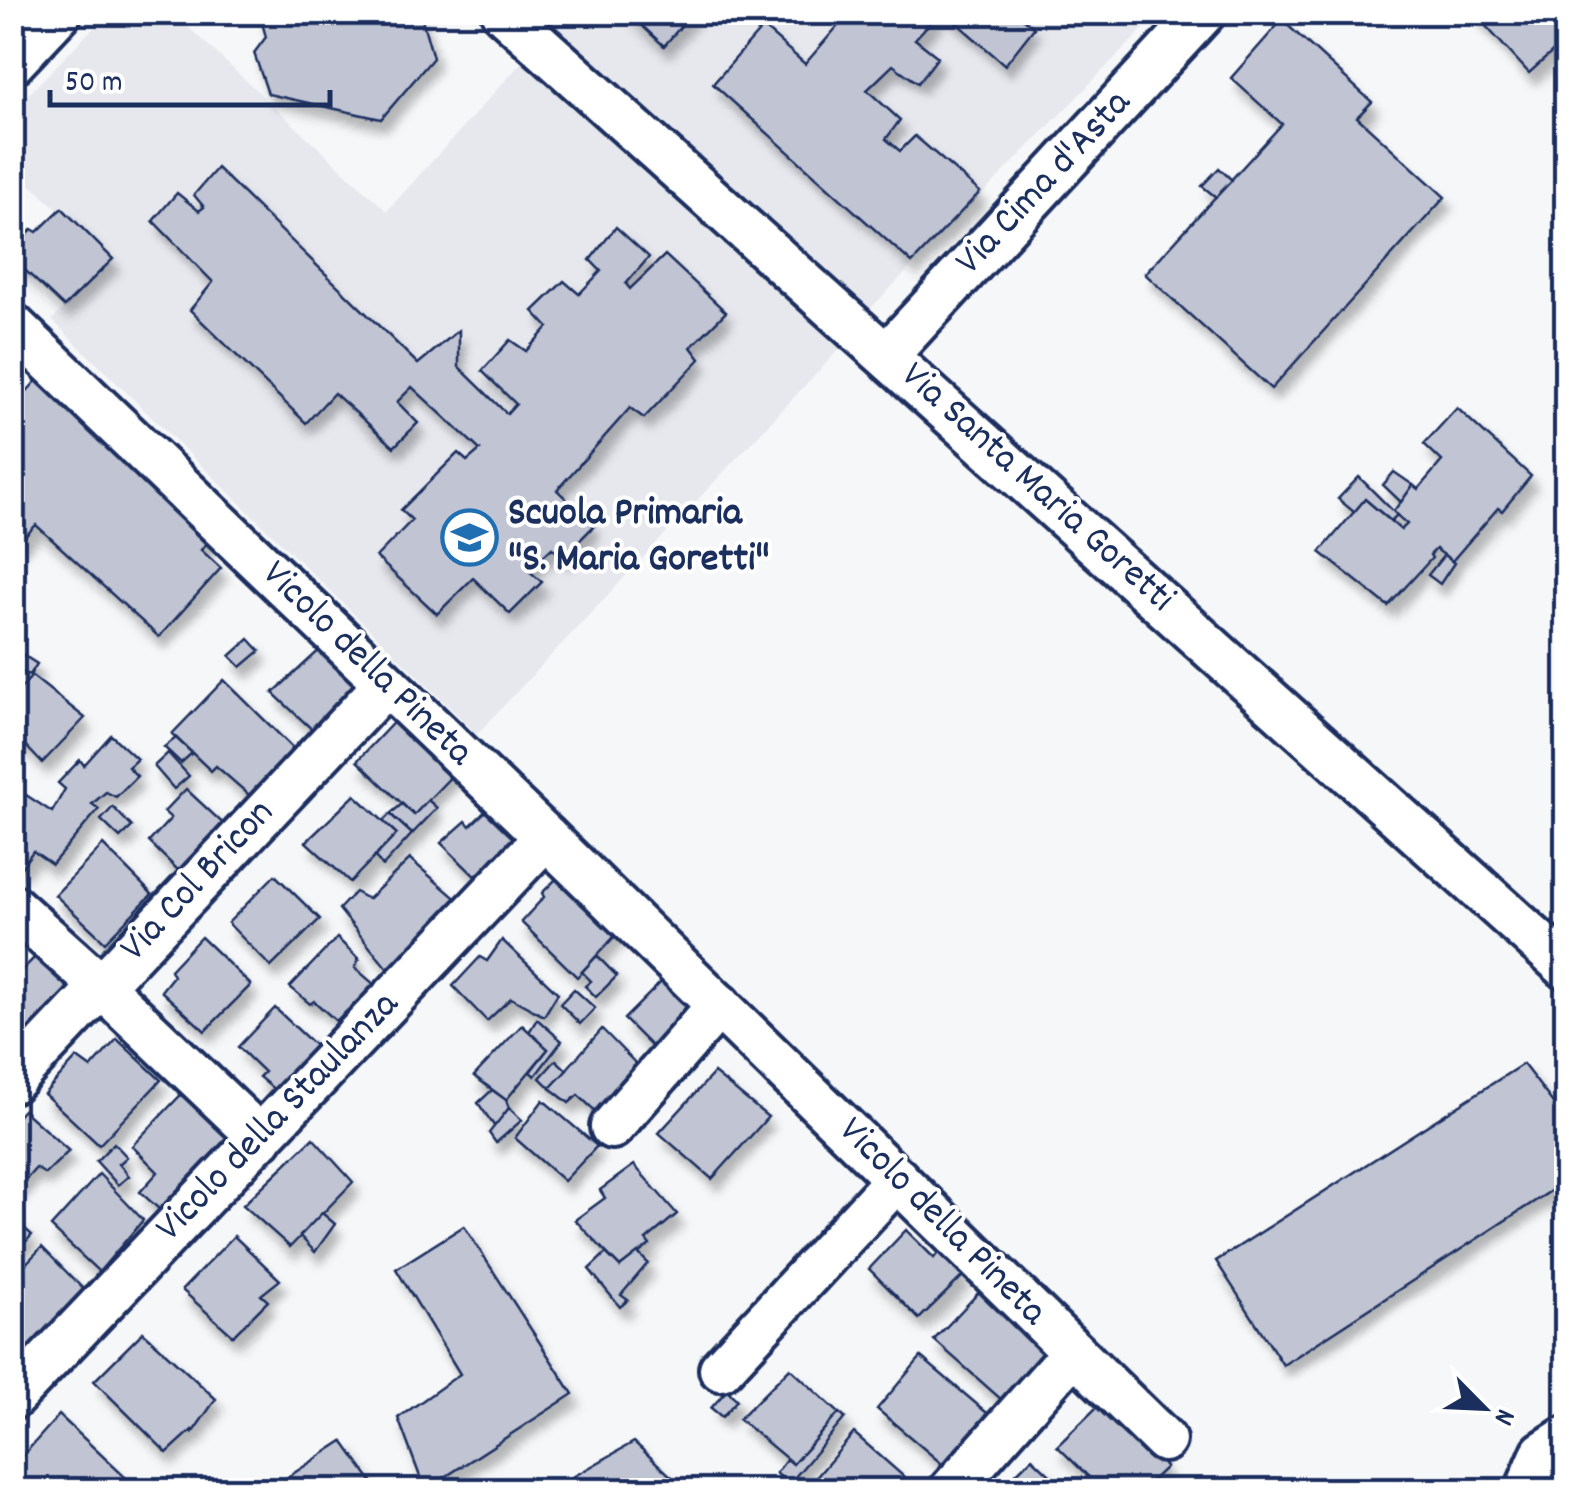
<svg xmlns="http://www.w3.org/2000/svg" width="1579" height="1503" viewBox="0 0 1579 1503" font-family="Dekko,sans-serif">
	<defs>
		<filter id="shadow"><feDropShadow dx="6" dy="11" stdDeviation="5" flood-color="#0004"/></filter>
	</defs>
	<rect width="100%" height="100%" fill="#f6f7f9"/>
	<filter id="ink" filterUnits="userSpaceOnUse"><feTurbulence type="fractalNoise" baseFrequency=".01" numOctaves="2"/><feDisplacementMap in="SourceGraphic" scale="20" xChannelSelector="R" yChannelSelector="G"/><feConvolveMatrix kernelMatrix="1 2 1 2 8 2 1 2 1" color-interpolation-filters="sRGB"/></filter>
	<g filter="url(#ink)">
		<g fill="#e6e8ee">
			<path d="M108,13H173L387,211L530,53L847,341L477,734L52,320L113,259L13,169V110Z"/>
			<path d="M531,13H1159L869,310Z"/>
		</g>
		<g fill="#c0c4d3" stroke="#1b2f5e" stroke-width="2.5" filter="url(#shadow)">
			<path d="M259,12H420L433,58L381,119L268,94L254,53L266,37Z"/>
			<path d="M627,12H693L664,46Z"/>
			<path d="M850,12H940L915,39L938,57L918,83L893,65L867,90L900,120L886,139L900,151L915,136L980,192L912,263L713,84L763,27L805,64Z"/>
			<path d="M944,12H1016L1034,28L1005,65Z"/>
			<path d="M1473,12H1566V40L1529,73Z"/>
			<path d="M1282,20L1372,102L1357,117L1445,197L1271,389L1145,274L1282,124L1231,78Z"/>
			<path d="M217,168L418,364L459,330V367L507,414L516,404L482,371L510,340L526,351L548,327L533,311L564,281L579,294L601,271L590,260L616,227L649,257L626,284L630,289L665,255L726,312L691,347L700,359L644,418L630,408L557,490L594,526L563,557L552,548L528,570L542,582L510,614L473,578L437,614L376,557L412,520L401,510L458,453L467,461L480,450L412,387L397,402L418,423L394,447L334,393L306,423L190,310L213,282L153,221L177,193L199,211L204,207L194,195Z"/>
			<path d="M1219,168L1232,180L1216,197L1202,186Z"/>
			<path d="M62,208L113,259L64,307L12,258V252L32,229L37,232Z"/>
			<path d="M38,379L212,537L201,550L221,568L159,637L36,525L12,550V471L19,464L12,458V408Z"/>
			<path d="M1457,408L1531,476L1502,511L1498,508L1452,561L1436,549L1430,555L1432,558L1388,606L1320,552L1365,499L1401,530L1407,524L1393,512L1413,485L1418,489L1442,461L1424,444Z"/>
			<path d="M1394,472L1413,485L1401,502L1383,485Z"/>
			<path d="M1359,477L1397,515L1391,521L1365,499L1354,512L1338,499Z"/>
			<path d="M1444,555L1454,563L1440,584L1428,575Z"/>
			<path d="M249,639L260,651L241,667L230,656Z"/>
			<path d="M326,644L366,686L319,736L273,693Z"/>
			<path d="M12,648L37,664L30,675L19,671L12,681Z"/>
			<path d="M32,676L85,718L42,763L21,741L16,745L12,741V698Z"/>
			<path d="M224,680L299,754L256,801L216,766L211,771L172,734Z"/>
			<path d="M404,711L461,766L414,815L357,761Z"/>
			<path d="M111,735L137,759L128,767L137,776L116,797L106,792L92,804L99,809L52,864L33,851L20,869L12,864V816L26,795L52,812L65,789L58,783L80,760L84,765Z"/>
			<path d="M176,738L192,753L181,763L164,747Z"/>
			<path d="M168,753L189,776L174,789L154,766Z"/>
			<path d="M186,789L230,830L184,876L149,842L171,818L164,812Z"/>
			<path d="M355,795L397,834L350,882L306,842Z"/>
			<path d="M428,800L437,808L412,834L390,814L402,804L414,815Z"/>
			<path d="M495,802L527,834L491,892L441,843L466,821L470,826Z"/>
			<path d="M113,807L132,827L120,838L101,820Z"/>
			<path d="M390,814L412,834L383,866L375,857L397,834L383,821Z"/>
			<path d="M103,845L152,894L105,942L55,895Z"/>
			<path d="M410,859L460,902L390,972L339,909L355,892L368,899Z"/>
			<path d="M568,867L625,925L577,977L521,922L544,897L542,893Z"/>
			<path d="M275,875L320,919L271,967L228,923Z"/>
			<path d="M201,937L251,985L205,1031L161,991L173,976L170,970Z"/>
			<path d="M337,938L359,959L355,968L375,985L336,1021L314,1001L310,1004L290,987Z"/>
			<path d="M502,940L558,993L544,1016L511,998L487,1021L453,986L480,957L487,961Z"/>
			<path d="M43,949L78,980L30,1032L19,1022L12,1028V980Z"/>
			<path d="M597,956L617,976L596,997L585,986L591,981L582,972Z"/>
			<path d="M666,977L700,1011L658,1053L624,1019Z"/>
			<path d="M574,989L595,1008L580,1024L560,1004Z"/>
			<path d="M275,1008L323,1053L282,1096L259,1077L264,1072L238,1047Z"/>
			<path d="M537,1019L562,1041L535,1076L530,1072L548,1049L529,1032Z"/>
			<path d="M522,1025L548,1049L506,1100L474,1076Z"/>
			<path d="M602,1029L646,1074L606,1121L578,1095L569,1103L550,1088Z"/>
			<path d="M117,1039L161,1080L99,1145L44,1094L77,1058L91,1068Z"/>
			<path d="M556,1060L567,1070L550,1088L540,1078Z"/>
			<path d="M1523,1064L1566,1120V1181L1283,1365L1216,1261Z"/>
			<path d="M714,1073L768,1117L712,1179L659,1133Z"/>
			<path d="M194,1081L251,1136L169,1218L140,1192L158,1172L132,1146Z"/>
			<path d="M492,1090L506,1100L509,1108L495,1127L478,1103Z"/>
			<path d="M543,1100L597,1146L564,1181L515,1138Z"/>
			<path d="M509,1108L522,1120L496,1143L489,1133Z"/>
			<path d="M23,1110L69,1151L45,1174L36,1168L17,1190L12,1185V1122Z"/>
			<path d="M313,1138L353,1182L290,1247L243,1205Z"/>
			<path d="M114,1143L127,1157L119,1164L129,1176L118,1185L96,1161Z"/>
			<path d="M634,1165L677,1214L646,1240L650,1245L620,1267L575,1220L605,1198L600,1190Z"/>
			<path d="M99,1174L143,1220L99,1272L51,1227Z"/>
			<path d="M322,1213L335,1224L315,1252L300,1236Z"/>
			<path d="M12,1217L32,1235L12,1256Z"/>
			<path d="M464,1226L573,1394L425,1490L398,1418L460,1374L396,1269Z"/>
			<path d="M906,1230L934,1258L940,1250L964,1275L919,1319L869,1269Z"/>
			<path d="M234,1236L280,1280L261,1295L268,1301L233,1336L182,1290Z"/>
			<path d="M42,1247L91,1297L12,1378V1278Z"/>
			<path d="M606,1253L620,1267L638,1253L648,1263L621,1295L628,1300L620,1307L589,1269Z"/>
			<path d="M982,1289L1060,1356L1012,1409L934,1340Z"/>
			<path d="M143,1332L216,1399L193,1432L192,1430L167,1453L94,1381Z"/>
			<path d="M921,1357L1000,1424L955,1475L877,1409Z"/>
			<path d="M790,1368L839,1413L793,1464L739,1419Z"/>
			<path d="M727,1390L737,1400L722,1417L711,1408Z"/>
			<path d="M1098,1406L1123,1432L1126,1427L1166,1467L1142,1490H1102L1057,1446Z"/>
			<path d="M839,1413L845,1418L789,1484L776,1473L787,1459L793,1464Z"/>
			<path d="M59,1415L125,1477L111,1490H16L12,1487V1468Z"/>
			<path d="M854,1433L919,1490H813L808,1487Z"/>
			<path d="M343,1441L378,1490H268Z"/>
			<path d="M634,1442L686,1490H550Z"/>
			<path d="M1032,1458L1066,1490H999Z"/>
		</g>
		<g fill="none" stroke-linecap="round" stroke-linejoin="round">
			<defs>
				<g id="minor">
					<path d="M503,12L1566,967"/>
					<path d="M12,63L60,12"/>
					<path d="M12,325L546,837L1164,1440"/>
					<path d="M887,355L1204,12"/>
					<path d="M12,906L101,986L261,1138"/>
					<path d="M12,1081L386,684"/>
					<path d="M612,1127L719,1005"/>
					<path d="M721,1369L897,1179"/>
					<path d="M12,1398L546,837"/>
					<path d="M951,1490L1073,1353"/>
					<path d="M1527,1490L1543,1453L1566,1438"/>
				</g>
			</defs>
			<use href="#minor" stroke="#1b2f5e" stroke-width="50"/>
			<use href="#minor" stroke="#fff" stroke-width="42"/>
		</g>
	</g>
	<defs>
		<symbol id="school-ring" viewBox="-11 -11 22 22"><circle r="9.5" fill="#fff" stroke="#1f6fb2" stroke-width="1.5"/><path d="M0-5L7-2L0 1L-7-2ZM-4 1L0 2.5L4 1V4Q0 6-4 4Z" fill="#1f6fb2"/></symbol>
	</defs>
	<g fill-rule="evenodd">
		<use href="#school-ring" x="438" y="506" width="63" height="63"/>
	</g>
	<g text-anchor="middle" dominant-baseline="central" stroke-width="8" stroke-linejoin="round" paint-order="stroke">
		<g font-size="40" fill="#1b2f5e" stroke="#fff">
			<text transform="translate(1045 184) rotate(-47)">Via Cima d'Asta</text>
			<text transform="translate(1036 489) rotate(42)">Via Santa Maria Goretti</text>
			<text transform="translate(366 665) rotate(44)">Vicolo della Pineta</text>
			<text transform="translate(199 882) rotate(-47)">Via Col Bricon</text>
			<text transform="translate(279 1118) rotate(-46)">Vicolo della Staulanza</text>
			<text transform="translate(941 1223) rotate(45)">Vicolo della Pineta</text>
		</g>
		<g font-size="40" font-weight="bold" fill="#1b2f5e" stroke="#fff" text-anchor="start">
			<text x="508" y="515">Scuola Primaria<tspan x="508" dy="46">"S. Maria Goretti"</tspan></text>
		</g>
	</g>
	<rect width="1579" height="1503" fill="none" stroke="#fff" stroke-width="50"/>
	<rect x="25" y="25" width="1529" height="1453" fill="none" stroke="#1b2f5e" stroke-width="4" filter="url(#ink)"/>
	<g transform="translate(1484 1408) rotate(114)" stroke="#ffffff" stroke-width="8" paint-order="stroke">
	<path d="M0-8L18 38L0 25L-18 38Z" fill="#1b2f5e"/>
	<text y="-15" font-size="28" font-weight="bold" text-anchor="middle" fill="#1b2f5e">N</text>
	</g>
	<path d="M50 90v15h280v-15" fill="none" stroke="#1b2f5e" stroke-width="5"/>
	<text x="65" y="90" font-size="30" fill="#1b2f5e" stroke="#ffffff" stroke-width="8" paint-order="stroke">50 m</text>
</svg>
